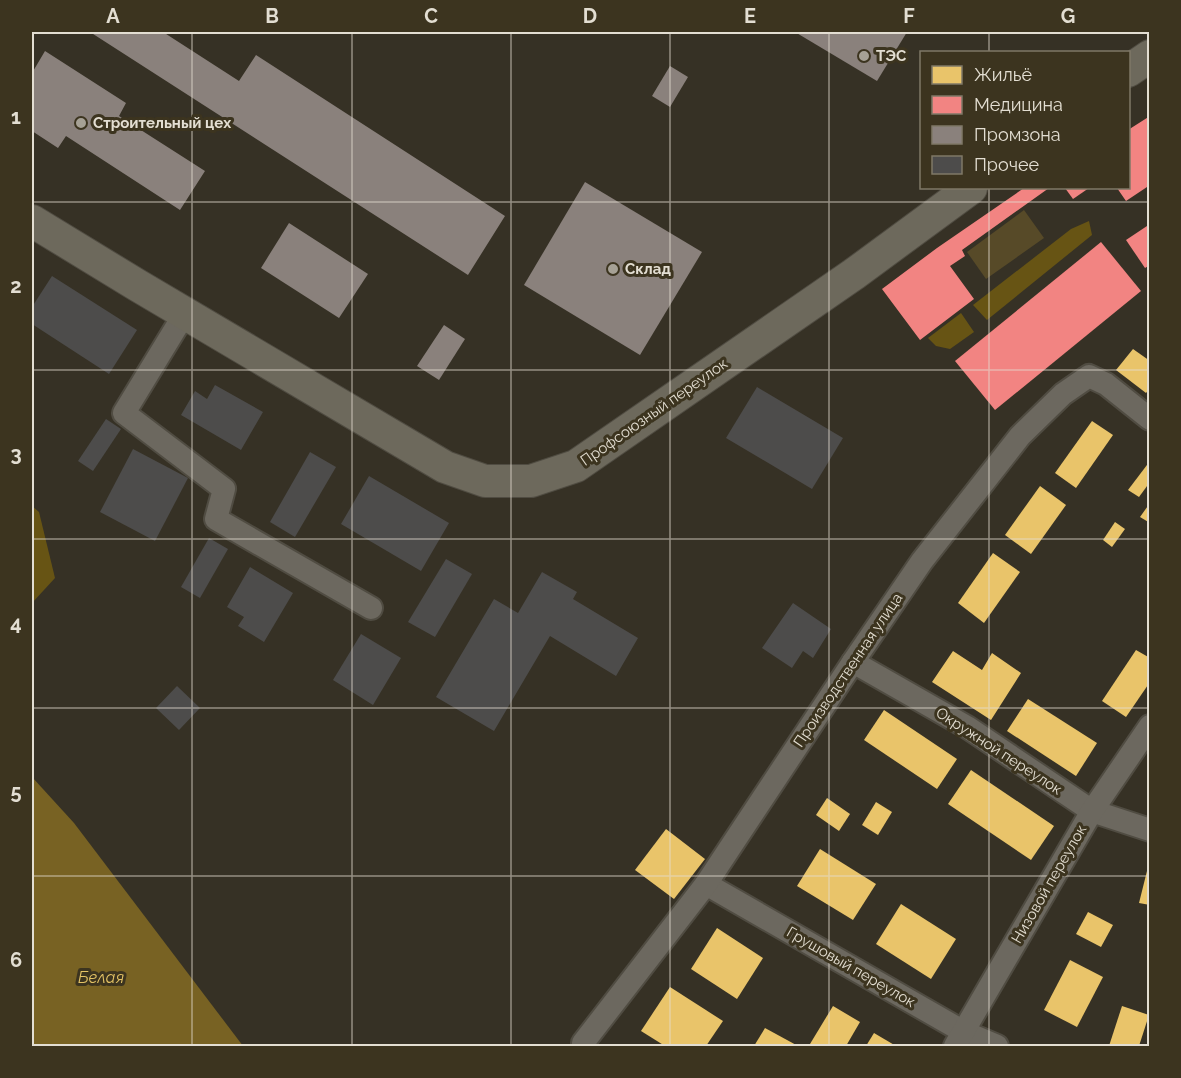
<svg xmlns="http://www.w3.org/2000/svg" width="1181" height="1078" viewBox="0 0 1181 1078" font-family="Raleway,sans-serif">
	<rect width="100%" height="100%" fill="#363125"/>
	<path fill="#574a28" d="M1024,210L1044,238L986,279L967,252Z"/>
	<g fill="#675414">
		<path d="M1089,221L1092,235L987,320L973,305L1071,229Z"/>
		<path d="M961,313L974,332L950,349L936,346L928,338Z"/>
		<path d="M32,506L39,512L55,578L32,603Z"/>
	</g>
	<path fill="#786223" d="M32,777L74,823L243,1046H32Z"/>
	<g fill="#e9c46a">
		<path d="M1133,349L1150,361V388L1146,393L1116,370Z"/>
		<path d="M1092,421L1113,435L1076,488L1055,473Z"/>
		<path d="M1150,461V482L1139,497L1128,490Z"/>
		<path d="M1040,486L1066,505L1031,554L1005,535Z"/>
		<path d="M1150,503V523L1140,517Z"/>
		<path d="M1115,522L1125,529L1112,547L1103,540Z"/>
		<path d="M993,553L1020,572L984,623L958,603Z"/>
		<path d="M1136,650L1150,658V682L1126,717L1102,701Z"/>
		<path d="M953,651L982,670L992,653L1021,673L991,720L932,682Z"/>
		<path d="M1028,699L1097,743L1076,776L1007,731Z"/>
		<path d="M884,710L957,759L937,789L864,740Z"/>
		<path d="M971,770L1054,826L1031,860L948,804Z"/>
		<path d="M827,798L850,814L839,831L816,815Z"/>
		<path d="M876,802L892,812L878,835L862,825Z"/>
		<path d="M666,829L705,859L674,899L635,870Z"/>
		<path d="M820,849L876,884L853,920L797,886Z"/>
		<path d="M1150,859V905L1139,903Z"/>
		<path d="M901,904L956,939L931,979L876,944Z"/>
		<path d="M1088,912L1113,925L1101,947L1076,934Z"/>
		<path d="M717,928L763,958L737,999L691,969Z"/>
		<path d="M1070,960L1103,977L1077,1027L1044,1010Z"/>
		<path d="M670,987L723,1021L706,1046H665L641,1031Z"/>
		<path d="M833,1006L860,1022L846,1046H814L810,1044Z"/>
		<path d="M1122,1006L1149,1015L1139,1046H1109Z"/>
		<path d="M765,1028L798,1046H754Z"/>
		<path d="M874,1033L896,1046H866Z"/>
	</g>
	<g fill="#f28482">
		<path d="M1150,116V185L1126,201L1117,188H1128V130Z"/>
		<path d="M1024,188H1049L962,250L965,256L950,266L974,299L920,340L882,289L937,248Z"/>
		<path d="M1065,188H1089L1073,199Z"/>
		<path d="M1150,224V265L1145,268L1126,240Z"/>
		<path d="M1101,242L1141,291L995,410L955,361Z"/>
	</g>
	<g fill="#8a817c">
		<path d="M90,32H163L239,81L256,55L505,216L468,275Z"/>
		<path d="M795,32H907L877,81Z"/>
		<path d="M45,51L126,103L119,116L205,171L180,210L66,136L58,148L32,131V73Z"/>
		<path d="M670,66L688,77L670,107L652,96Z"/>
		<path d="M585,182L702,252L640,355L524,285Z"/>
		<path d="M289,223L368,274L339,318L261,268Z"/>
		<path d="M444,325L465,339L439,380L417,366Z"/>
	</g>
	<g fill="#4d4c4b">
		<path d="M52,276L137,330L109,374L32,324V307Z"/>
		<path d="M215,385L263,412L241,450L181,415L195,391L207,399Z"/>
		<path d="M757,387L843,438L812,489L726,438Z"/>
		<path d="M106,419L121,429L93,471L78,461Z"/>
		<path d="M133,449L188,478L155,541L100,512Z"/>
		<path d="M310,452L336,467L295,537L270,522Z"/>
		<path d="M369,476L449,523L421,571L341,524Z"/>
		<path d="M209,538L228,549L200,598L181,587Z"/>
		<path d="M446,559L472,574L435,637L408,622Z"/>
		<path d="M250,567L293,593L264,642L238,626L244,617L227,607Z"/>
		<path d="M542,572L577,592L573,599L638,638L616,676L550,636L494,731L436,697L494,599L518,613Z"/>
		<path d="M793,603L831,629L813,658L803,651L792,668L762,648Z"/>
		<path d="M361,634L401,658L373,705L333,680Z"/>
		<path d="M177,686L200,708L179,730L156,708Z"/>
	</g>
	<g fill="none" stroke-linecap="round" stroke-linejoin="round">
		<defs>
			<g id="minor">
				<path d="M185,313L124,413L224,489L216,519L371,608"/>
				<path d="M853,662L967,727L1092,811L1150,830"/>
				<path d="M706,884L964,1032L997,1046"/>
				<path d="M583,1043L706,884L853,662L922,561L1020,436L1063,394L1089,376L1106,384L1150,419"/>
				<path d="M955,1046L1092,811L1150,726"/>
			</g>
			<g id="secondary">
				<path d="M1128,71L1150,56"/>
				<path d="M32,221L137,285L445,467L485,481H531L576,466L854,274L971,188"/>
			</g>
		</defs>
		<use href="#minor" stroke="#504c42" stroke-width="26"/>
		<use href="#secondary" stroke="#504c42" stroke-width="34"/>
		<use href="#minor" stroke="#6c685f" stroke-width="22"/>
		<use href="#secondary" stroke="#6d695c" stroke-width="32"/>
	</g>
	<path fill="none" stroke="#e3ded2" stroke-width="1.5" stroke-opacity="0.55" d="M192,32V1046M352,32V1046M511,32V1046M670,32V1046M829,32V1046M989,32V52M989,188V1046M32,202H1150M32,370H1150M32,539H1150M32,708H1150M32,876H1150"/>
	<g fill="#a6a195" stroke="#3c341f" stroke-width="2">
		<circle cx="864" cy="56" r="6"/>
		<circle cx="81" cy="123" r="6"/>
		<circle cx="613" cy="269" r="6"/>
	</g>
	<g text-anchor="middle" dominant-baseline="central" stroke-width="6" stroke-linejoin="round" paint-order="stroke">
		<g font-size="15" font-weight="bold" fill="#e3ded2" stroke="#3c341f" text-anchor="start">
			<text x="876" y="56">ТЭС</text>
			<text x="93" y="123">Строительный цех</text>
			<text x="625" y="269">Склад</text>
		</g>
		<g font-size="15" fill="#e3ded2" stroke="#3c341f">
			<text transform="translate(654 412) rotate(-35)">Профсоюзный переулок</text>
			<text transform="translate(848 670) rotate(-56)">Производственная улица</text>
			<text transform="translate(999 751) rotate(33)">Окружной переулок</text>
			<text transform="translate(1049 884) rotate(-60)">Низовой переулок</text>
			<text transform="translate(851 967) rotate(30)">Грушовый переулок</text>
		</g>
		<g font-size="16" font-style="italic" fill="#e4c365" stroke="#3c341f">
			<text x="101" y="977">Белая</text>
		</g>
	</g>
	<rect width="1181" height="1078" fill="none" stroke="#3c341f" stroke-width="66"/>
	<rect x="920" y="51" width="210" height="138" fill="#3c341f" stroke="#7f7867" stroke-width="1.5"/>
	<rect x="932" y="66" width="30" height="18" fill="#e9c46a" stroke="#7f7867" stroke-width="1.5"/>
	<text x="974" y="81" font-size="18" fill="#e3ded2">Жильё</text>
	<rect x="932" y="96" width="30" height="18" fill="#f28482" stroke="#7f7867" stroke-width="1.5"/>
	<text x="974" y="111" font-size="18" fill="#e3ded2">Медицина</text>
	<rect x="932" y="126" width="30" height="18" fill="#8a817c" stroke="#7f7867" stroke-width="1.5"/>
	<text x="974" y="141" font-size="18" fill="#e3ded2">Промзона</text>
	<rect x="932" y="156" width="30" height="18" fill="#4d4c4b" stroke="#7f7867" stroke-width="1.5"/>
	<text x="974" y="171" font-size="18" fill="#e3ded2">Прочее</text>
	<rect x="33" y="33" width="1115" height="1012" fill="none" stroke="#e3ded2" stroke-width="2"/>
	<g font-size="20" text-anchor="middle" font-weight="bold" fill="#e3ded2">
		<text x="113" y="23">A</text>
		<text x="272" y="23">B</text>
		<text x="431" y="23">C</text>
		<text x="590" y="23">D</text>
		<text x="750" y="23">E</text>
		<text x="909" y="23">F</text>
		<text x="1068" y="23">G</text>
		<text x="16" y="124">1</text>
		<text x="16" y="293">2</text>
		<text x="16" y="461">3</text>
		<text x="16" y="630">4</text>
		<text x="16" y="799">5</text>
		<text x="16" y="967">6</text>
	</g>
</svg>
